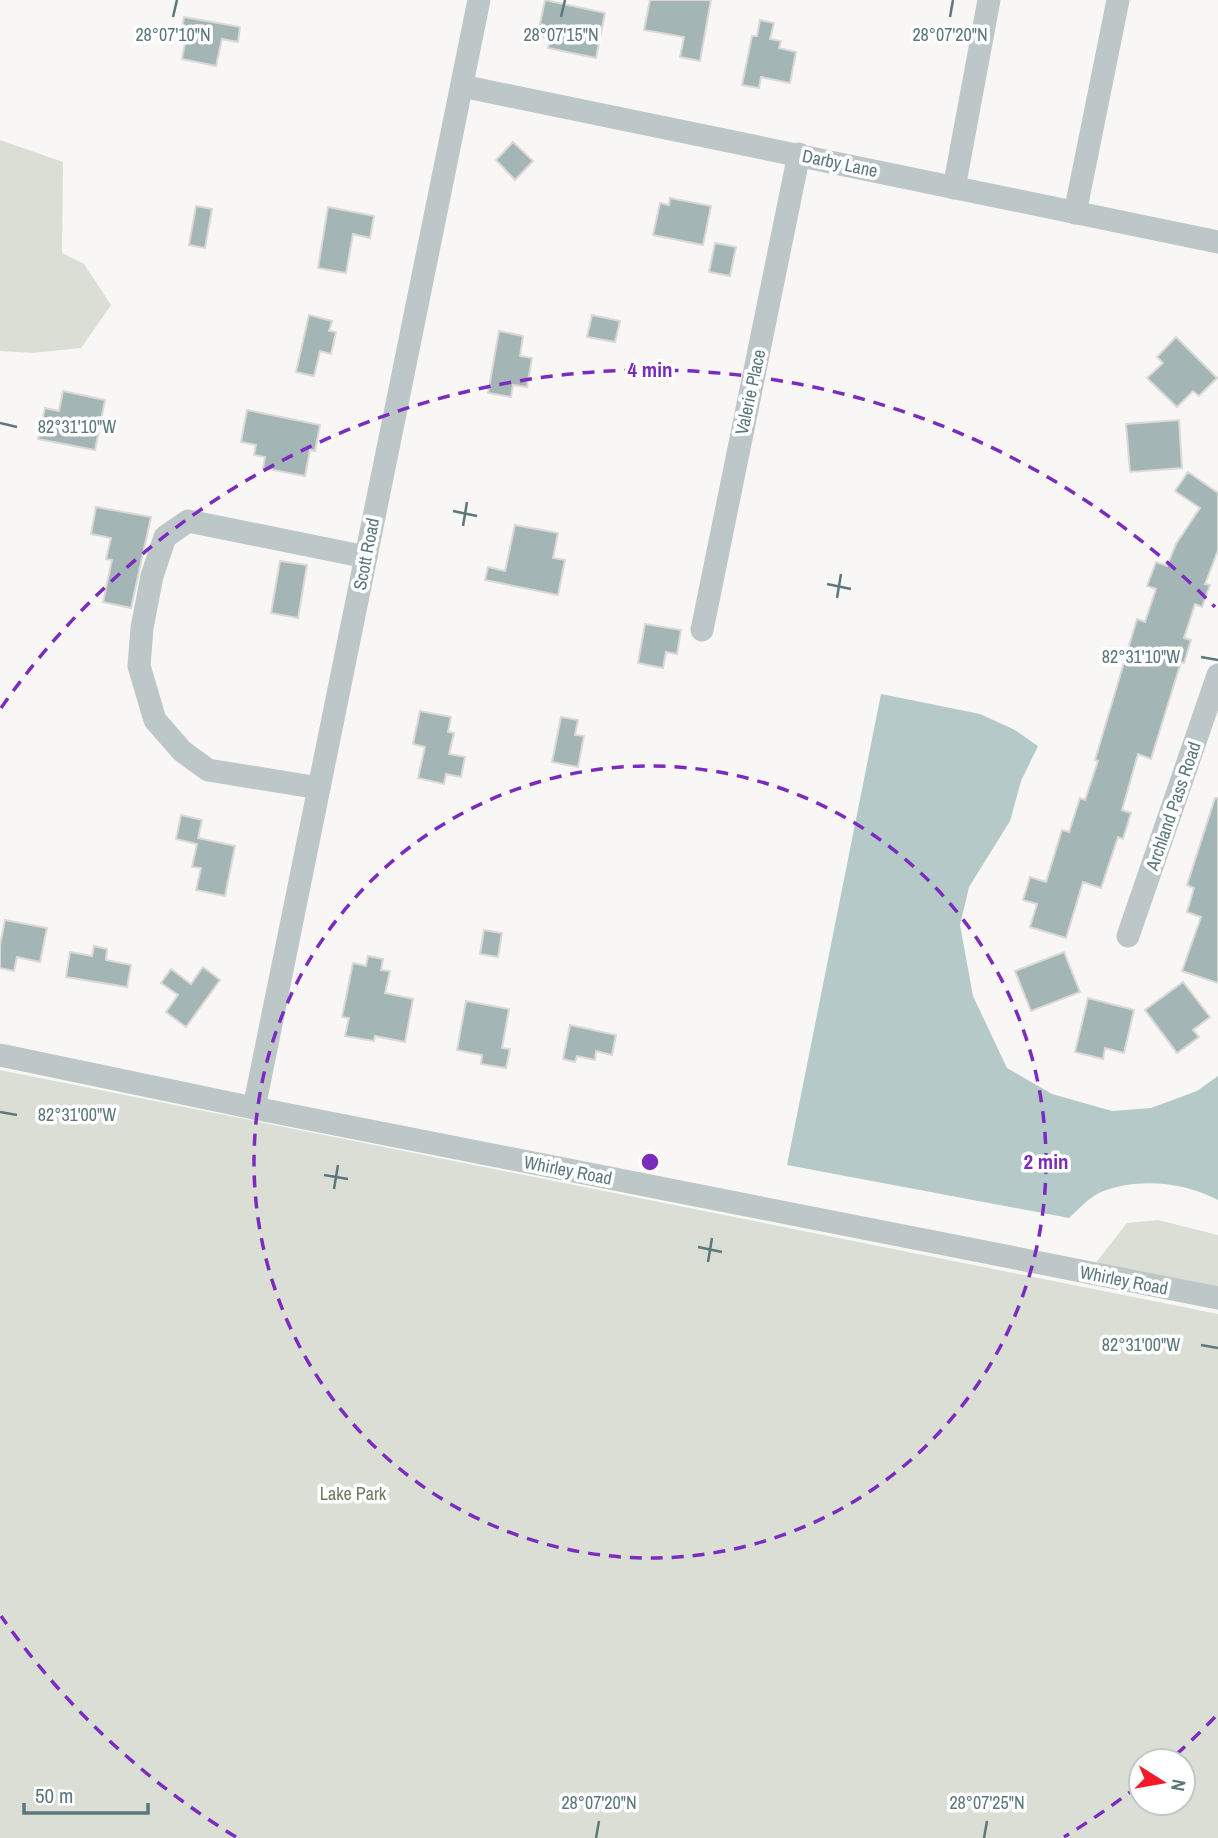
<svg xmlns="http://www.w3.org/2000/svg" width="1218" height="1838" viewBox="0 0 1218 1838" font-family="'Archivo Narrow',sans-serif">
	<rect width="100%" height="100%" fill="#f8f7f5"/>
	<g fill="#daded4" fill-rule="evenodd">
		<path d="M0,140L63,162L62,253L84,264L111,305L81,348L33,353L0,351Z"/>
		<path d="M0,1070L1218,1314V1838H0ZM1141,1761H1183V1803H1141Z"/>
		<path d="M1158,1220L1218,1235V1290L1094,1265L1127,1223Z"/>
	</g>
	<path fill="#b4c9c8" d="M881,694L980,714L1015,730L1038,746L1021,781L1010,821L969,887L960,925L973,996L1007,1068L1052,1094L1112,1111L1151,1108L1197,1091L1218,1076V1200C1183,1182 1137,1177 1099,1193C1088,1198 1078,1210 1069,1218L787,1165Z"/>
	<g fill="#a4b5b6" stroke="#dad9d7" stroke-width="2">
		<path d="M545,0L605,13L596,58L548,48L550,39L542,37L544,25L540,24Z"/>
		<path d="M650,0H711L700,61L680,57L684,37L644,30Z"/>
		<path d="M184,17L240,27L238,42L222,39L216,66L182,59L187,33L181,32Z"/>
		<path d="M760,20L774,23L770,39L781,41L779,48L796,52L790,83L761,77L759,88L742,85L752,36H757Z"/>
		<path d="M513,142L533,161L515,180L496,160Z"/>
		<path d="M670,198L711,206L703,245L653,235L660,203L669,205Z"/>
		<path d="M196,206L212,209L205,248L189,245Z"/>
		<path d="M328,207L374,216L370,238L353,234L346,273L318,268Z"/>
		<path d="M715,243L736,247L730,276L709,272Z"/>
		<path d="M309,315L332,321L329,331L336,332L331,354L320,351L314,376L296,372Z"/>
		<path d="M592,315L620,321L615,342L587,337Z"/>
		<path d="M499,331L523,336L520,356L532,358L527,387L513,385L511,397L488,393Z"/>
		<path d="M1176,337L1217,378L1199,396L1193,391L1177,407L1147,378L1163,363L1157,357Z"/>
		<path d="M63,391L105,400L95,450L38,439L45,408L59,411Z"/>
		<path d="M247,410L320,425L315,451L310,450L305,476L263,468L265,457L254,455L256,445L241,442Z"/>
		<path d="M1179,420L1182,468L1130,472L1126,424Z"/>
		<path d="M1188,472L1218,493V550L1205,584L1210,585L1202,607L1195,604L1184,638L1191,640L1184,663L1181,662L1151,759L1138,754L1122,810L1131,813L1123,839L1118,837L1101,888L1083,882L1066,938L1030,927L1037,904L1023,900L1030,877L1046,882L1062,830L1069,832L1080,798L1085,800L1098,761L1095,760L1137,619L1145,622L1156,589L1147,586L1156,562L1167,566L1176,544L1200,508L1175,491Z"/>
		<path d="M96,507L151,517L131,608L103,602L112,560L106,559L111,538L91,534Z"/>
		<path d="M515,525L558,533L553,558L565,560L558,595L485,580L488,567L505,571Z"/>
		<path d="M280,561L307,565L298,618L271,613Z"/>
		<path d="M645,624L681,630L677,654L666,652L663,668L638,663Z"/>
		<path d="M420,711L451,717L448,732L454,733L449,754L465,757L461,777L446,774L444,784L418,778L425,747L413,744Z"/>
		<path d="M561,717L578,720L575,735L584,736L578,767L552,762Z"/>
		<path d="M1215,798H1218V983L1182,971L1201,917L1187,912L1194,888L1187,885Z"/>
		<path d="M181,815L202,820L198,838L235,846L225,896L196,890L201,868L192,867L197,844L176,839Z"/>
		<path d="M5,920L47,928L40,962L17,957L14,971L0,968V945Z"/>
		<path d="M484,930L502,933L498,957L480,954Z"/>
		<path d="M94,946L107,949L106,960L131,965L127,987L66,977L70,952L92,956Z"/>
		<path d="M1064,952L1080,992L1031,1011L1015,971Z"/>
		<path d="M368,956L383,959L381,970L390,971L385,993L413,999L405,1042L375,1036L374,1041L345,1036L349,1018L342,1017L353,963L366,966Z"/>
		<path d="M203,967L220,980L186,1027L166,1012L178,995L161,983L171,969L191,984Z"/>
		<path d="M1183,982L1210,1017L1193,1030L1199,1037L1177,1053L1145,1010Z"/>
		<path d="M1088,998L1134,1010L1124,1053L1105,1048L1103,1059L1075,1052Z"/>
		<path d="M466,1001L509,1009L502,1048L510,1049L506,1068L481,1064L482,1055L457,1050Z"/>
		<path d="M570,1025L616,1035L612,1055L596,1051L595,1060L577,1056L575,1062L563,1059Z"/>
	</g>
	<g fill="none" stroke-linecap="round" stroke-linejoin="round">
		<g stroke="#bec7c8" stroke-width="23">
			<path d="M462,86L1218,242"/>
			<path d="M954,188L989,0"/>
			<path d="M1075,213L1118,0"/>
			<path d="M702,630L799,154"/>
			<path d="M319,788L208,770L182,751L155,720L139,666L142,628L152,576L165,537L188,521L366,557"/>
			<path d="M1128,936L1218,675"/>
			<path d="M0,1055L254,1108L1218,1298"/>
			<path d="M254,1108L479,0"/>
		</g>
	</g>
	<path fill="none" stroke="#5c787d" stroke-width="2.5" d="M173,17L177,0M561,17L565,0M950,17L953,0M0,423L17,427M453,511L477,516M463,526L467,502M827,584L851,589M837,598L841,574M1201,657L1218,660M0,1112L17,1115M324,1175L348,1179M334,1189L338,1165M698,1247L722,1252M708,1262L712,1238M1201,1345L1218,1348M596,1838L599,1821M984,1838L987,1821"/>
	<g fill="none" stroke="#7b2cbf" stroke-width="3.5" stroke-dasharray="12 9">
		<circle cx="650" cy="1162" r="396"/>
		<path d="M1215 1717A792 792 0 0 1 1170 1760M1138 1786A792 792 0 0 1 1064 1837M236 1837A792 792 0 0 1 1 1616M1 708A792 792 0 0 1 1215 607"/>
	</g>
	<g text-anchor="middle" dominant-baseline="central" stroke-width="7" stroke-linejoin="round" paint-order="stroke">
		<g font-size="18" fill="#5c787d" stroke="#fff">
			<text transform="translate(840 163) rotate(12)">Darby Lane</text>
			<text transform="translate(750 392) rotate(-78)">Valerie Place</text>
			<text transform="translate(366 554) rotate(-79)">Scott Road</text>
			<text transform="translate(1173 806) rotate(-71)">Archland Pass Road</text>
			<text transform="translate(568 1170) rotate(11)">Whirley Road</text>
			<text transform="translate(1124 1280) rotate(11)">Whirley Road</text>
		</g>
		<g font-size="18" fill="#6d7a60" stroke="#fff">
			<text x="353" y="1493">Lake Park</text>
		</g>
	</g>
	<g font-size="18" text-anchor="middle" fill="#5c787d" stroke="#fff" stroke-width="7" stroke-linejoin="round" paint-order="stroke">
		<text x="561" y="41">28°07'15"N</text>
		<text x="950" y="41">28°07'20"N</text>
		<text x="173" y="41">28°07'10"N</text>
		<text x="77" y="433">82°31'10"W</text>
		<text x="1141" y="663">82°31'10"W</text>
		<text x="77" y="1121">82°31'00"W</text>
		<text x="1141" y="1351">82°31'00"W</text>
		<text x="599" y="1809">28°07'20"N</text>
		<text x="987" y="1809">28°07'25"N</text>
	</g>
	<circle cx="650" cy="1162" r="10" fill="#7b2cbf" stroke="#fff" stroke-width="3.5"/>
	<g font-size="21" text-anchor="middle" font-weight="bold" fill="#7b2cbf" stroke="#fff" stroke-width="7" stroke-linejoin="round" paint-order="stroke">
		<text x="650" y="377">4 min</text>
		<text x="1046" y="1169">2 min</text>
	</g>
	<g transform="translate(1162 1782) rotate(101)"><circle r="33" fill="#ffffff" stroke="#bec9cb" stroke-width="2"/>
	<path d="M0-5L12 26L0 18L-12 26Z" fill="#f51829"/>
	<text y="-10" font-size="19" font-weight="bold" text-anchor="middle" fill="#5c787d">N</text>
	</g>
	<path d="M24 1803v10h124v-10" fill="none" stroke="#5c787d" stroke-width="3.5"/>
	<text x="35" y="1803" font-size="21" fill="#5c787d" stroke="#ffffff" stroke-width="5" paint-order="stroke">50 m</text>
</svg>
